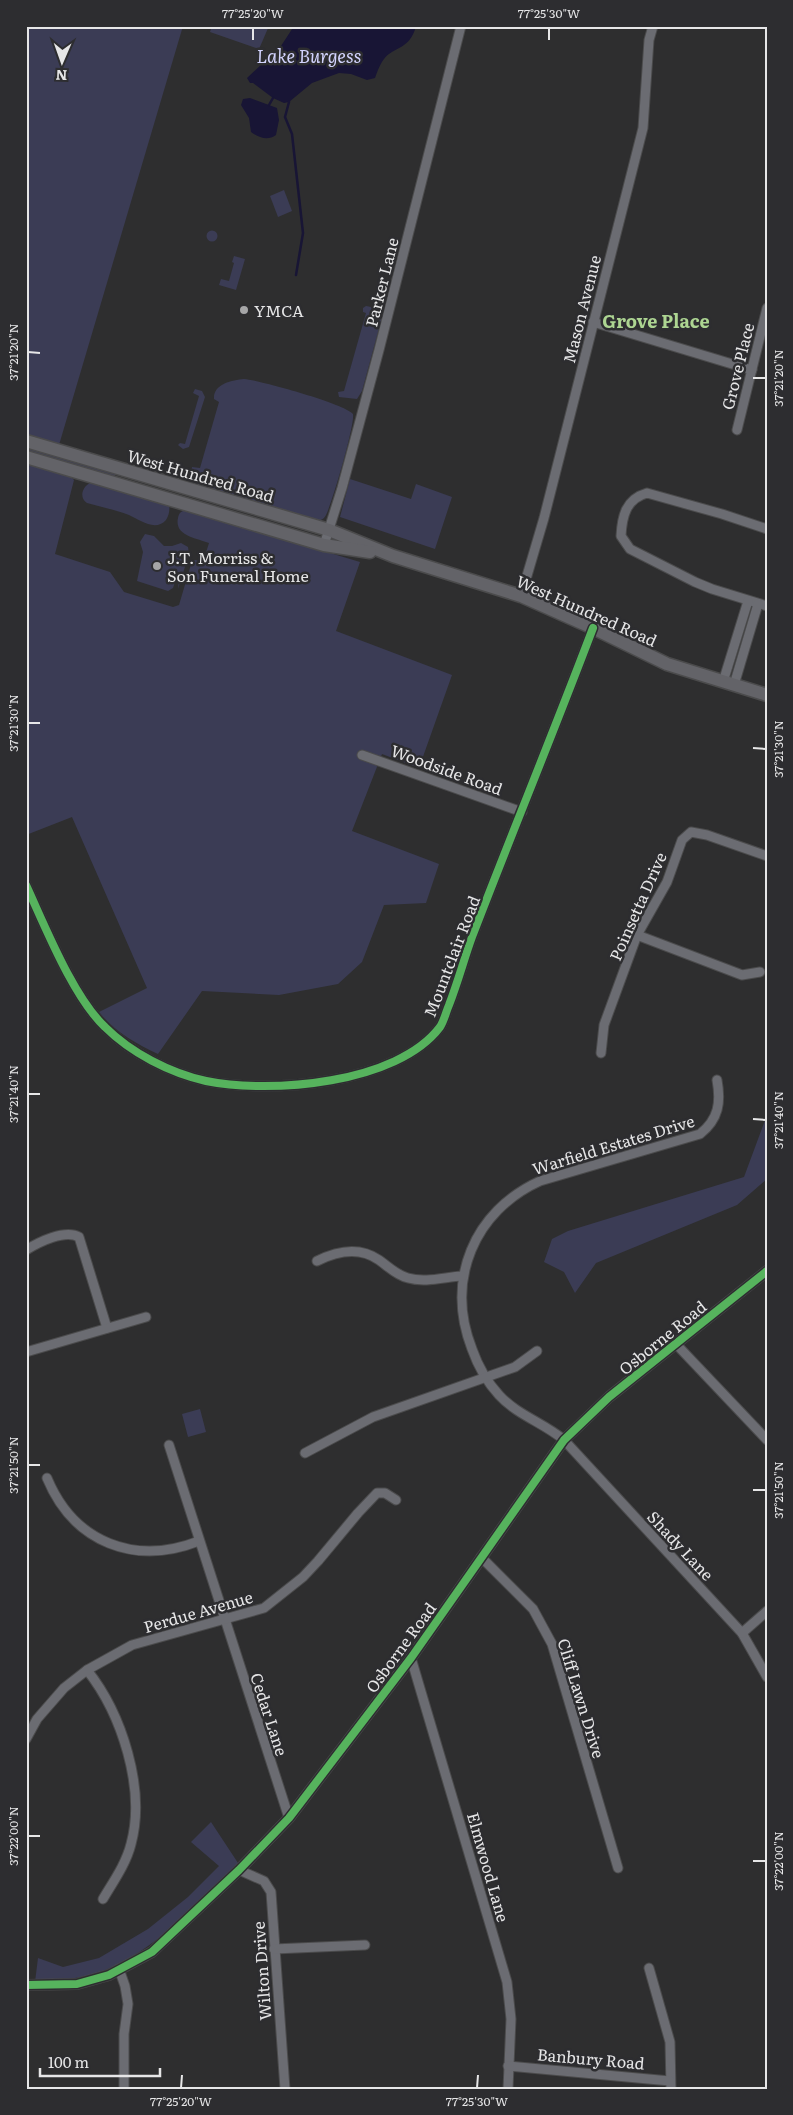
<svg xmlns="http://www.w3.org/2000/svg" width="793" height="2115" viewBox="0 0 793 2115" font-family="Literata,serif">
	<rect width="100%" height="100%" fill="#2e2e2f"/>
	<g fill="#3b3c55">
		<path d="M26,26H183L59,445L26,436Z"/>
		<path d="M212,26H269L259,49L210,32Z"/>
		<path d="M284,190L292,211L278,217L270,196Z"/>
		<circle cx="212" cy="236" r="5.5"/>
		<path d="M234,256L245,259L236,290L219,285L221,279L229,281L234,263L232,262Z"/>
		<path d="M366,306C374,307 380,312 381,321L362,391L357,399L339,397L338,392L344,391L366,313L363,312V308Z"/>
		<path d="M244,379C259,380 346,404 353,414C355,425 332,503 326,515C324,519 321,520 317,521L189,483L192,467L200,468L219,402L214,399C213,384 232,380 244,379Z"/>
		<path d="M195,389L202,391L205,397L189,447L183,449L178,445L180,443L185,444L199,396L193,393Z"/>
		<path d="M26,447L115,473V476L102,475L26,454Z"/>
		<path d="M26,463L70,476L74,480L55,554L110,572L124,592L173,607L179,605L192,561L195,560L203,562L209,543C197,538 174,536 178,518C179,513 181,511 186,510L360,562L336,631L452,675L419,768L382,754L352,831L439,864L426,903L384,905L362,962L338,984L279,995L202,991L158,1054C135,1043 115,1032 99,1012L147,988L72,817L26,835Z"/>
		<path d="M350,479L411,499L416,484L452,497L435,549L340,517Z"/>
		<path d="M90,483L169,505C170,510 169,515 166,520C155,532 140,520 129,515C116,510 101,507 87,503C79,498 82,487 90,483Z"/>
		<path d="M145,534L154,536L164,546H172L181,543L188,547L189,554L178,589L179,580L176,579L173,588L168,591L137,581L143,552L140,542Z"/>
		<path d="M767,1115V1179L737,1205L596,1263L575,1293L564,1272L544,1262L552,1239L568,1231L744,1177Z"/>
		<path d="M200,1409L206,1432L188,1437L182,1414Z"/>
		<path d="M211,1822L238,1863C198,1902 157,1950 103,1971C82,1979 58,1980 35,1982L38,1958L63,1967L99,1958L148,1929L188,1897L219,1866L191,1842Z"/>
	</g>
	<g fill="#181535">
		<path d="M294,26H416C410,50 394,46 384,59C380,64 377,72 375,78L367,80L351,74L339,73L312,83L289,102L284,103L273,98L253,83H250L247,78L281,46Z"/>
		<path d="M250,98L277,108L279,120L276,135C268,141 259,138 251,132L249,118L241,105L243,99Z"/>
	</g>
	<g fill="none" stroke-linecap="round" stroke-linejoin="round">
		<g stroke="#181535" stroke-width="2.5">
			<path d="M289,102L285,117L292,134L303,233L296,275"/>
			<path d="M269,105L273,98"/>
		</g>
		<defs>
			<g id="minor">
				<path d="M593,322L752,370"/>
				<path d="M737,430L767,308"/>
				<path d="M767,529L722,514L647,493C626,499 622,516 621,536L630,549L695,582L712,589L767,606"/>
				<path d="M324,545L342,488L379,350L461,26"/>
				<path d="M521,596L544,518L643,128L649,40L653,26"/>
				<path d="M723,682L748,601"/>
				<path d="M734,685L758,604"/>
				<path d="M362,755L522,812"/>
				<path d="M26,885C45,926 73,997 105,1027C131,1053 170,1073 206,1081C271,1094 397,1084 440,1027C444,1021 446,1012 449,1005C458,982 464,959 472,937C512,833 554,731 593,628"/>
				<path d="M637,935L742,975L760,972"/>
				<path d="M601,1053L604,1025L637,935L667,882L682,840L691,832L707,835L767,856"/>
				<path d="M717,1080C721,1102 719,1119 700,1134L540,1181C474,1211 445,1280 472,1349C478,1366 486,1381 499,1395C517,1415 544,1423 564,1440L742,1633L767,1677"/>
				<path d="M26,1250C39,1242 65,1229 79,1237L107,1328"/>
				<path d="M317,1261C337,1251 359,1246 379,1260C389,1267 396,1275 408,1278C425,1283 445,1277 462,1276"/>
				<path d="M676,1344L767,1440"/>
				<path d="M26,1352L146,1317"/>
				<path d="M169,1445L289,1818"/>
				<path d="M305,1453L373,1417L515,1367L537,1351"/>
				<path d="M47,1478C74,1543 135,1566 199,1541"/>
				<path d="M481,1557L533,1609L552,1644L618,1868"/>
				<path d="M742,1633L767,1611"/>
				<path d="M411,1658L507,1982L511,2019L508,2089"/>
				<path d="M87,1670C122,1714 146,1789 131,1844C126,1864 113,1882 103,1899"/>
				<path d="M26,1739L37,1719L64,1688L87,1670L132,1645L264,1608L303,1577L318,1561L358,1513L377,1493H385L396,1500"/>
				<path d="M239,1870L264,1881L271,1892L285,2089"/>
				<path d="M274,1949L365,1945"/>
				<path d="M649,1968L670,2042L671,2089"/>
				<path d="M119,1969L125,1986L128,2004L124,2034V2089"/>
				<path d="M508,2066L670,2081"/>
			</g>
			<path id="tertiary" d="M26,1985L77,1984L109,1975L152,1952L239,1870L289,1818L411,1658L564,1440L609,1397L767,1271"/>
			<g id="primary">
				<path d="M26,441L329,530L393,556L521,596L593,628L667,664L767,695"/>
				<path d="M26,457L324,545L370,552"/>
			</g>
		</defs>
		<use href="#minor" stroke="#4b4b4c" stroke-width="11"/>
		<use href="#tertiary" stroke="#4b4b4c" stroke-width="12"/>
		<use href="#primary" stroke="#4b4b4c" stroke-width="15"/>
		<use href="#minor" stroke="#6b6c72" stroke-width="9"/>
		<use href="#tertiary" stroke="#6b6c72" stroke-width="10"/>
		<use href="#primary" stroke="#636368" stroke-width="12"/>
		<defs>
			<g id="cycleway">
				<path d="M26,885C45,926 73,997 105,1027C131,1053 170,1073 206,1081C271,1094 397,1084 440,1027C444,1021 446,1012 449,1005C458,982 464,959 472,937C512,833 554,731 593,628"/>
				<path d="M26,1985L77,1984L109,1975L152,1952L239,1870L289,1818L411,1658L564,1440L609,1397L767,1271"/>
			</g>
		</defs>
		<use href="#cycleway" stroke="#2d2d30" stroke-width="11"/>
		<use href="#cycleway" stroke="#56b35d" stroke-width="8"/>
	</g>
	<path fill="none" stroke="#e6e6e7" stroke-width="2" d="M253,40V28M549,40V28M28,352L40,353M753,378H766M28,723H40M753,748L766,749M28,1094H40M753,1119L766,1120M28,1465H40M753,1490H766M28,1836H40M753,1861H766M181,2088L182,2075M477,2088L478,2075"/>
	<g fill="#a6a6a7" stroke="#2d2d30" stroke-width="2">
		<circle cx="244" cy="310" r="5"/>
		<circle cx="157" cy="566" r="5"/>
	</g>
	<g text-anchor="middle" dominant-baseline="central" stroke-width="5" stroke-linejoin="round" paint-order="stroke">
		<g font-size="16" fill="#e6e6e7" stroke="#2d2d30">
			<text transform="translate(381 282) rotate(-76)">Parker Lane</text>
			<text transform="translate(581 309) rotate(-76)">Mason Avenue</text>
			<text transform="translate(737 366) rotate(-76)">Grove Place</text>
			<text transform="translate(201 475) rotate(16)">West Hundred Road</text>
			<text transform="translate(587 610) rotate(24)">West Hundred Road</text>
			<text transform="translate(447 769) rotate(20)">Woodside Road</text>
			<text transform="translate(637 906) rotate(-66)">Poinsetta Drive</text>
			<text transform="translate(451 956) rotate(-69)">Mountclair Road</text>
			<text transform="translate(613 1144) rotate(-17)">Warfield Estates Drive</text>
			<text transform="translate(662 1337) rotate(-39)">Osborne Road</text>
			<text transform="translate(681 1545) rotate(47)">Shady Lane</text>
			<text transform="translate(198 1611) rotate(-16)">Perdue Avenue</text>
			<text transform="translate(400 1647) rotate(-54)">Osborne Road</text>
			<text transform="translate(582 1698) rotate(73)">Cliff Lawn Drive</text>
			<text transform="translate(270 1714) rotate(72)">Cedar Lane</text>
			<text transform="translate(489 1867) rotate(74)">Elmwood Lane</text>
			<text transform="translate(261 1971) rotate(-94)">Wilton Drive</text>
			<text transform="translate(591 2058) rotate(5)">Banbury Road</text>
		</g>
		<g font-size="16" fill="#e6e6e7" stroke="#2d2d30" text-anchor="start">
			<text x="254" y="310">YMCA</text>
			<text x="167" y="557">J.T. Morriss &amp;<tspan x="167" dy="18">Son Funeral Home</tspan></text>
		</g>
		<g font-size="18" font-style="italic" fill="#d2d3fd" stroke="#2d2d30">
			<text x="309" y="55">Lake Burgess</text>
		</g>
		<g font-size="18" font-weight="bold" fill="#add592" stroke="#2d2d30">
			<text x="656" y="320">Grove Place</text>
		</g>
	</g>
	<rect width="793" height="2115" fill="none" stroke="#2d2d30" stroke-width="55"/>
	<g transform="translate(62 62) rotate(182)" stroke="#2d2d30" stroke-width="4" paint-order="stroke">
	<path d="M0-4L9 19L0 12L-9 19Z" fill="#e6e6e7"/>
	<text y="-8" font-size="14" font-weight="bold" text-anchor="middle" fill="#e6e6e7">N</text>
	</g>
	<path d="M40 2068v8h120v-8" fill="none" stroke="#e6e6e7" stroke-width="2.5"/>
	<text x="48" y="2068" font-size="15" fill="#e6e6e7" stroke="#2d2d30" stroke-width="4" paint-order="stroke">100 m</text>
	<rect x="28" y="28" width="738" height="2060" fill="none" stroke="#e6e6e7" stroke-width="2"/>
	<g font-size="12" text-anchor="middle" fill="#e6e6e7">
		<text x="253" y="18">77°25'20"W</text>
		<text x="549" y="18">77°25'30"W</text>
		<text transform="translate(14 352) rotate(-90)" y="4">37°21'20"N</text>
		<text transform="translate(779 378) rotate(-90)" y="4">37°21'20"N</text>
		<text transform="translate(14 723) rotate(-90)" y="4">37°21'30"N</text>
		<text transform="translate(779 749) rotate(-90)" y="4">37°21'30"N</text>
		<text transform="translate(14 1094) rotate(-90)" y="4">37°21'40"N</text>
		<text transform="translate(779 1120) rotate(-90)" y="4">37°21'40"N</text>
		<text transform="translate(14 1465) rotate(-90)" y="4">37°21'50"N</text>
		<text transform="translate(779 1490) rotate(-90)" y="4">37°21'50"N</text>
		<text transform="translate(14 1836) rotate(-90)" y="4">37°22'00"N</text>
		<text transform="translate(779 1861) rotate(-90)" y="4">37°22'00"N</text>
		<text x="181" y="2106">77°25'20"W</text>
		<text x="477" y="2106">77°25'30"W</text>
	</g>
</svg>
